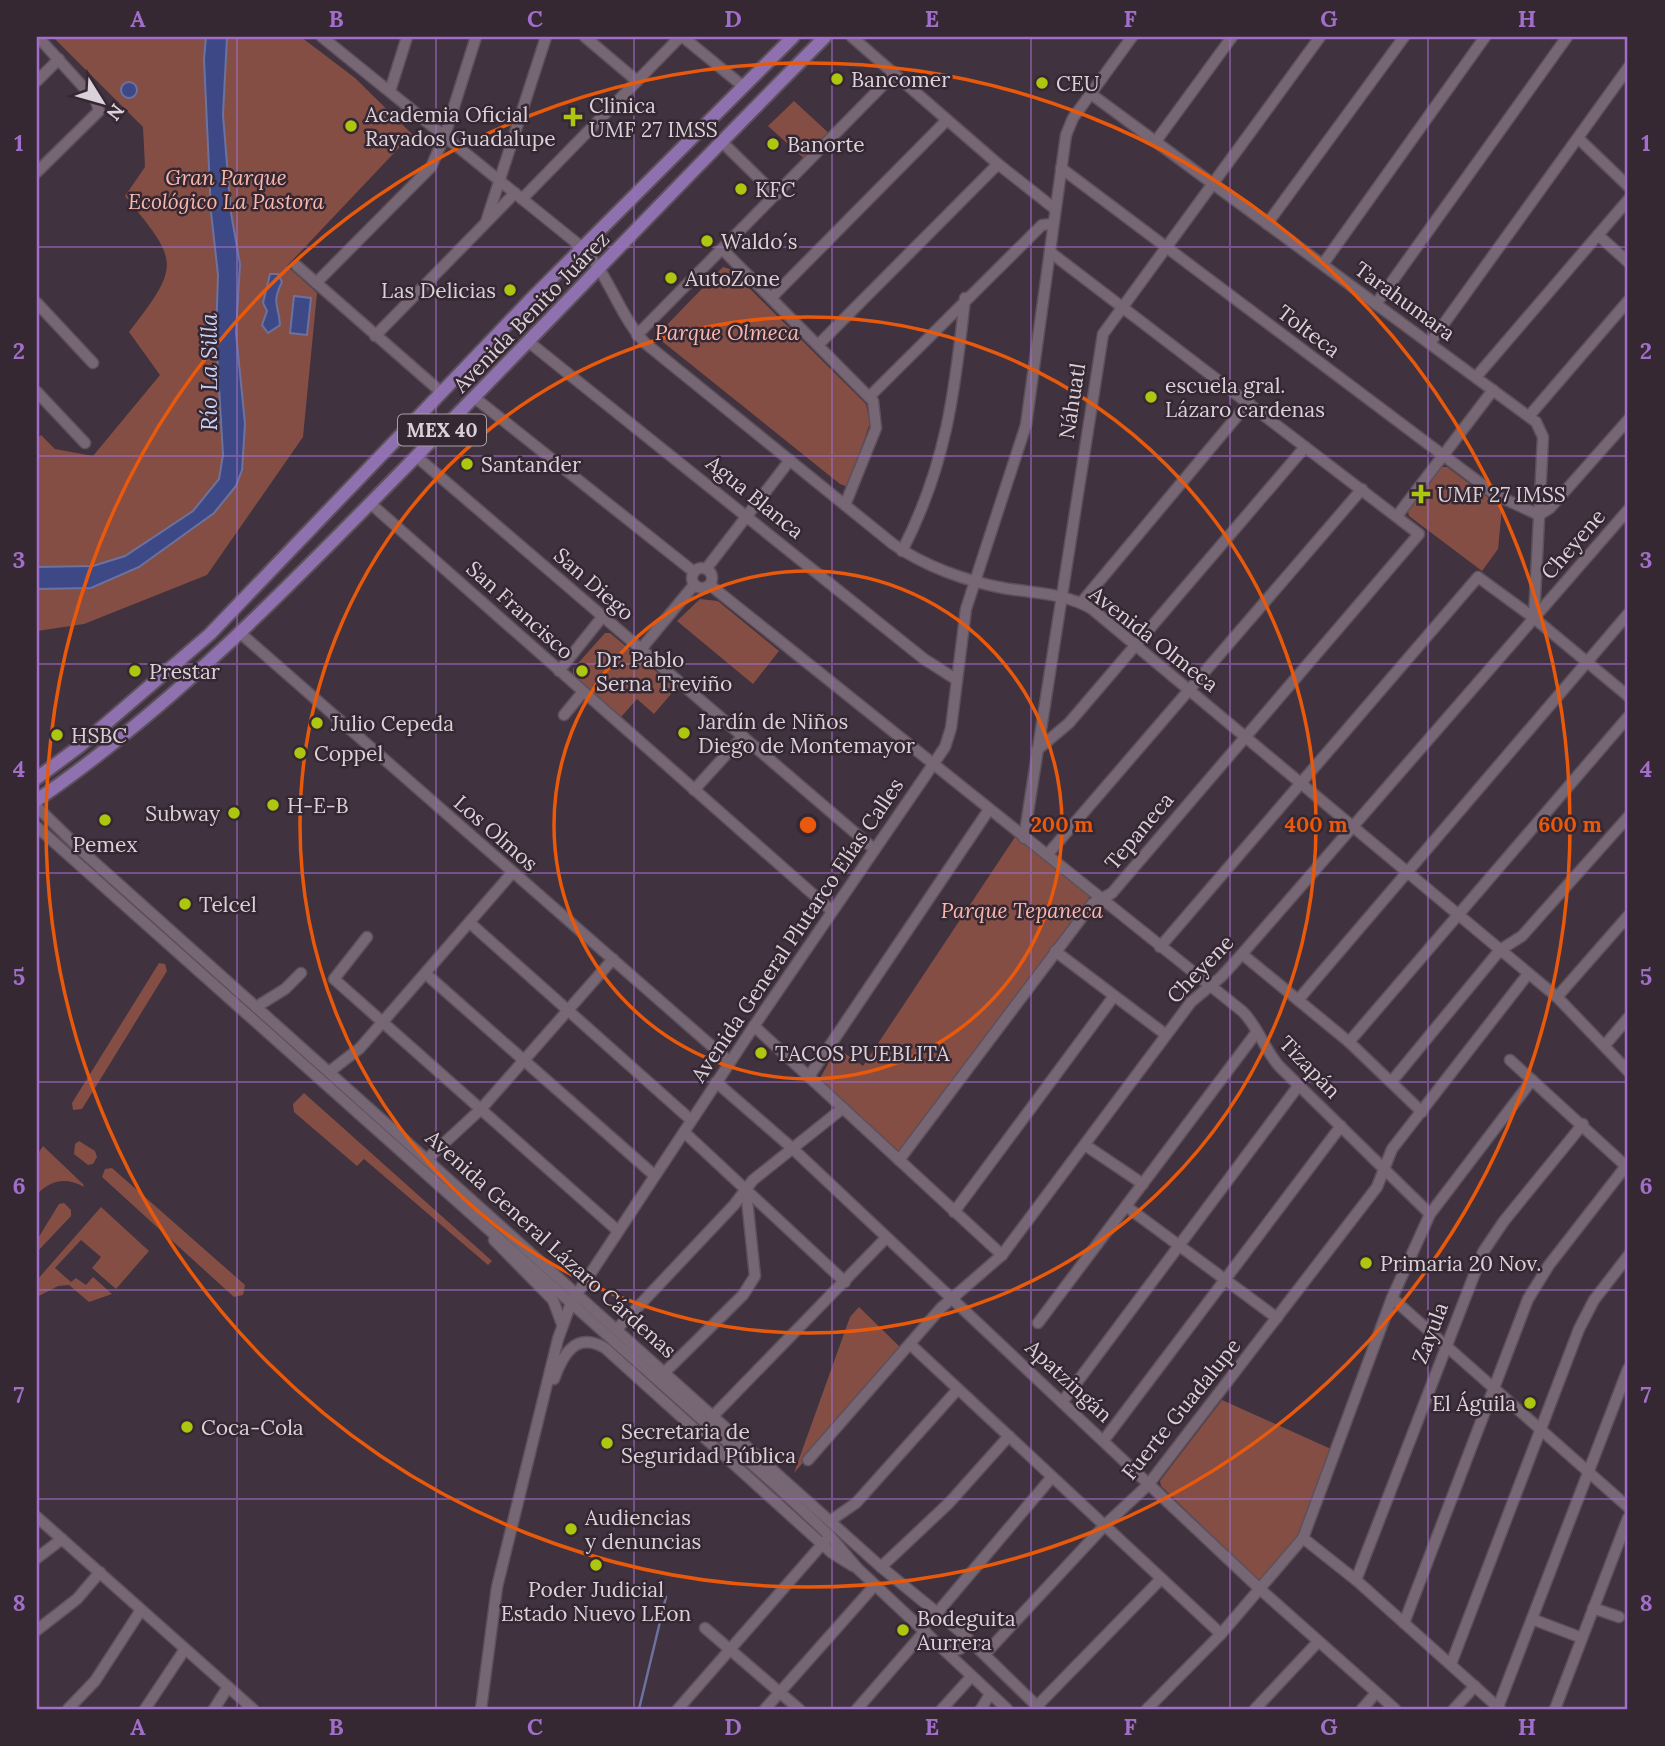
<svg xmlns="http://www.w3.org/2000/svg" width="1665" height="1746" viewBox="0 0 1665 1746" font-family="Lora,serif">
	<rect width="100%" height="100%" fill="#40323e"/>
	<g fill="#844e45">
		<path d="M53,37H301L355,78L412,134L287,266L317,293L303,437L207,575L84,624L37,631V439L41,435L55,449L93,456L160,375L129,332C182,264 178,261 125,196L145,167L143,127Z"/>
		<path d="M794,101L833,137L808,162L768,126Z"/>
		<path d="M723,267L730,269L866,404L870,423L848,487L840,484L658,338L659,333Z"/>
		<path d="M1441,467H1447L1502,508L1498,549L1482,571L1409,516L1408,511Z"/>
		<path d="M700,599L718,601L779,651L753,684L677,621Z"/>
		<path d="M605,633H610L676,688L654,714L637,699L621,717L573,675V669Z"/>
		<path d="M1015,837L1091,895L901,1153L819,1080L837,1048L863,1066Z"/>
		<path d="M159,963L165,964L167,971L82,1109L73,1110L72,1103Z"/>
		<path d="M304,1093L492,1261L488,1265L364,1159L357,1166L294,1112L293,1104Z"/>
		<path d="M79,1141L95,1151L97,1157L93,1164L88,1165L74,1154L75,1144Z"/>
		<path d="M43,1146L83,1184L84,1187C66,1177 52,1180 37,1194V1155Z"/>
		<path d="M112,1168L245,1285L243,1295L234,1297L102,1177L105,1169Z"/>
		<path d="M64,1203L71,1210V1216L37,1252V1240L59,1204Z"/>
		<path d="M101,1207L149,1251L116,1289L92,1268L101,1257L81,1240L55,1268L71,1282L76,1278L86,1285L93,1277L112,1294L89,1302L69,1285L58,1286L37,1297V1280Z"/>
		<path d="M859,1307L901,1348L794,1473L850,1317Z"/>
		<path d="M1222,1400L1331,1449L1297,1540L1260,1582L1161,1486L1160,1481Z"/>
	</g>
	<g fill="#3d4986" stroke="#6c729f" stroke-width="2">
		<path d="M206,37H227L223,115L231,213L240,264L236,333L245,424L242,470L236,486L214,513L139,567L91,588L37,589V567L93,566L125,556L193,511L219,479L223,455L216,336L218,275L211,212L204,59Z"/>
		<circle cx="129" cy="90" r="8"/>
		<path d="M270,274H278L282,282C271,304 279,305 280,325L268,333L262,325L267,311L263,303Z"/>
		<path d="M294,296L311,298L307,335L290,333Z"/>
	</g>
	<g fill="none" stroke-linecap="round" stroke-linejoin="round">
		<path stroke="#6c729f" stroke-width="2.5" d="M639,1709L666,1597"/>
		<defs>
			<g id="minor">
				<path d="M322,37L584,249C610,277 619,315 645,343L893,544C924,566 966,581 1003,588C1033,593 1065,593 1092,609L1557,997L1628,1071"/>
				<path d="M585,37L637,81"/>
				<path d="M683,37L744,87"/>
				<path d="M852,37L998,164L1055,209"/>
				<path d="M37,81L59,59"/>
				<path d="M390,91L407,37"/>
				<path d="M1091,94L1536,422L1543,437L1534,618"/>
				<path d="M1579,139L1628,186"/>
				<path d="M721,141L776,195"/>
				<path d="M1156,141L1232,37"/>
				<path d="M1061,168L1496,495L1539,515L1550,508L1628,420"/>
				<path d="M37,172L99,111L96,101L38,37"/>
				<path d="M522,199L680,37"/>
				<path d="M487,219L546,37"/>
				<path d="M1267,224L1404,37"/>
				<path d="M1598,235L1628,262"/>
				<path d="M722,249L873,401L876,428L845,505"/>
				<path d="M1323,264L1485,37"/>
				<path d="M297,266L441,392"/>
				<path d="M316,283L431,167L445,135L476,37"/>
				<path d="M771,298L947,120"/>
				<path d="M37,303L93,363"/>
				<path d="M1376,304L1567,37"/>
				<path d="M637,335L894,74"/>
				<path d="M375,336L515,193"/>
				<path d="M530,343L924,659L957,680"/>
				<path d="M1430,343L1628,68"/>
				<path d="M819,344L998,164"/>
				<path d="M1476,377L1628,200"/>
				<path d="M37,392L85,443"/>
				<path d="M870,396L1042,225L1053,224"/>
				<path d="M475,398L694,572"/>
				<path d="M1529,416L1628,301"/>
				<path d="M417,457L874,849"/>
				<path d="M371,504L832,911"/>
				<path d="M1397,516L1493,390"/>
				<path d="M902,551C946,466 955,392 965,298"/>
				<circle cx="702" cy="578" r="10"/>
				<path d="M706,569L790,460"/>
				<path d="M710,585L1242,1011C1258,1026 1264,1049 1279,1066L1430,1214"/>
				<path d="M1081,603L1249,402"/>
				<path d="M239,632L730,1062"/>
				<path d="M641,649L694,585"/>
				<path d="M559,671L603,616"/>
				<path d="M564,715L583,692"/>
				<path d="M1037,750L1069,723L1305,447"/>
				<path d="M694,790L743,736"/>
				<path d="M37,807L83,852L881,1567L962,1633L1040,1709"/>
				<path d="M37,827L781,1490L830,1536L858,1569L1007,1709"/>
				<path d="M1024,838L1103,334L1320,37"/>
				<path d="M1047,855L1362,489"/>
				<path d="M470,923L691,1120"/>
				<path d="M367,937L334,979L617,1230"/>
				<path d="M1160,947L1478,577L1534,618L1628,696"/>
				<path d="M1055,951L1165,1034"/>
				<path d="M1242,954L1349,1042L1422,1112"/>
				<path d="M426,974L654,1175"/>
				<path d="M1557,997L1628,916"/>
				<path d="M1298,1000L1628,614"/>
				<path d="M256,1007L285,989L301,973"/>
				<path d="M754,1026L1002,1255"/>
				<path d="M1349,1042L1628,717"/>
				<path d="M1605,1045L1628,1018"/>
				<path d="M1510,1060L1628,1168"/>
				<path d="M329,1072L360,1048L512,873"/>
				<path d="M810,1075L988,811"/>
				<path d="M1392,1081L1500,950L1522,936L1628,817"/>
				<path d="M716,1082L792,1148L1261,1590L1395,1709"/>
				<path d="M684,1132L845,1282"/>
				<path d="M1085,1145L1143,1184"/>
				<path d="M427,1159L481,1109L613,959"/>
				<path d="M899,1160L1092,904L1112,893L1419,534L1050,252"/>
				<path d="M1127,1207L1277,1318"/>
				<path d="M954,1212L1114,996"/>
				<path d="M494,1240L553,1300L562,1324"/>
				<path d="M1392,1298L1628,1507"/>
				<path d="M1038,1323L1256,1033"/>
				<path d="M617,1329L734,1205L753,1180L843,1108"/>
				<path d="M911,1345L1221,1634"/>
				<path d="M665,1372L743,1295L755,1276L746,1190"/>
				<path d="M554,1379C563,1354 576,1331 605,1348L832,1553L853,1566"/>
				<path d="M1063,1401L1299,1085"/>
				<path d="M714,1415L886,1238"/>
				<path d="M1104,1440L1341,1126"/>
				<path d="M808,1460L941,1308L1002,1255L1191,1002L1221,977L1242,954L1628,510"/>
				<path d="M37,1517L253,1709"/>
				<path d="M830,1521L856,1503L958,1389"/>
				<path d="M1303,1538L1356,1580L1500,1709"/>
				<path d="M37,1558L62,1539"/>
				<path d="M881,1567L949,1503L1009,1436"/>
				<path d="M1356,1580L1483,1252L1504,1221L1583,1124"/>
				<path d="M1593,1608L1619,1617"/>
				<path d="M937,1613L1052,1477"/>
				<path d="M1532,1619L1582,1638"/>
				<path d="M1404,1623L1528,1299L1549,1265L1626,1166"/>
				<path d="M705,1628L799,1709"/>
				<path d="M37,1630L77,1599L100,1572"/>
				<path d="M947,1652L960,1649L964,1642L962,1634"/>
				<path d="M985,1654L1105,1525L1148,1485L1377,1187L1392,1149L1528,974"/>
				<path d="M1451,1664L1579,1329L1594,1300L1628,1256"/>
				<path d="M1037,1706L1160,1580"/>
				<path d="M1498,1707L1628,1369"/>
				<path d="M68,1709L95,1681L141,1610"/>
				<path d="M145,1709L185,1649"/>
				<path d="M214,1709L228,1687"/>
				<path d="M481,1709L497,1587L558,1339L571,1303L754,1026L945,747L951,728L966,609L1026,425L1066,135L1073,118L1132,37"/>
				<path d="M678,1709L825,1541"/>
				<path d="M765,1709L875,1585"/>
				<path d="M857,1709L925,1631"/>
				<path d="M942,1709L971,1677"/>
				<path d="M981,1709L990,1694"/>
				<path d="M1147,1709L1221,1634L1303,1538L1392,1298L1430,1214L1532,1080"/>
				<path d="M1255,1709L1317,1643"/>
				<path d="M1362,1709L1376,1693"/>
				<path d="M1454,1709L1475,1686"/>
				<path d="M1555,1709L1628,1518"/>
			</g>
			<g id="major">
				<path d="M37,778L80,746L210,634L533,297L793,37"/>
				<path d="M37,800C188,696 315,559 444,428C571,298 696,166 825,37"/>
			</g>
		</defs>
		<use href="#minor" stroke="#5c505b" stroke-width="13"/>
		<use href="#major" stroke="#5c505b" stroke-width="16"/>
		<use href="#minor" stroke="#776774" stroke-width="10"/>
		<use href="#major" stroke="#9071b0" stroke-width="12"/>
	</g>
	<path fill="none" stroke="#a16ec9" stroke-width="2" stroke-opacity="0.55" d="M237,37V1709M436,37V1709M634,37V1709M832,37V1709M1031,37V1709M1230,37V1709M1428,37V1709M37,247H1628M37,456H1628M37,664H1628M37,873H1628M37,1082H1628M37,1290H1628M37,1499H1628"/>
	<g fill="none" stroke="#e8590c" stroke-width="3.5">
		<circle cx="808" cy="825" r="254"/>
		<circle cx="808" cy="825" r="508"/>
		<circle cx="808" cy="825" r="762"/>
	</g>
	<g fill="#adc60f" stroke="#362833" stroke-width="2.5">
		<circle cx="837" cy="79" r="7"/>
		<circle cx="1042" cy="83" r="7"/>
		<path d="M569.5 106.5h7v7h7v7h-7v7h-7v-7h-7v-7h7z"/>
		<circle cx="351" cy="126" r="7"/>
		<circle cx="773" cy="144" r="7"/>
		<circle cx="741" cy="189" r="7"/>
		<circle cx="707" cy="241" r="7"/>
		<circle cx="671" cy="278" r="7"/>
		<circle cx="510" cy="290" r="7"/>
		<circle cx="1151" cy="397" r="7"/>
		<circle cx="467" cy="464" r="7"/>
		<path d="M1417.5 483.5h7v7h7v7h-7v7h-7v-7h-7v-7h7z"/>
		<circle cx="135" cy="671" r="7"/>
		<circle cx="582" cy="671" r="7"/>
		<circle cx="317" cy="723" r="7"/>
		<circle cx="684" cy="733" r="7"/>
		<circle cx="57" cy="735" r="7"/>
		<circle cx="300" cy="753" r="7"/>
		<circle cx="273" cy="805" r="7"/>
		<circle cx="234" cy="813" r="7"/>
		<circle cx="105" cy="820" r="7"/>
		<circle cx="185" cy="904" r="7"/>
		<circle cx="761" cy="1053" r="7"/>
		<circle cx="1366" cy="1263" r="7"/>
		<circle cx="1530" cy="1403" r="7"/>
		<circle cx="187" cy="1427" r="7"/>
		<circle cx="607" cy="1443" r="7"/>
		<circle cx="571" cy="1529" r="7"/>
		<circle cx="596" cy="1565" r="7"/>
		<circle cx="903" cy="1630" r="7"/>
	</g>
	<g text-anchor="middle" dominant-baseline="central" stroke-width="5" stroke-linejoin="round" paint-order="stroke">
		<rect fill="#362833" stroke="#aa9fa7" stroke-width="2" x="398" y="414.5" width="88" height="31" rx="5"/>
		<g font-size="19" font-weight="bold" fill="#dbd2d9">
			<text x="442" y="430">MEX 40</text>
		</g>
		<g font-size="21" fill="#dbd2d9" stroke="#362833" text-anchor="start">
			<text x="851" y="79">Bancomer</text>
			<text x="1056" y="83">CEU</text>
			<text x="589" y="105">Clinica<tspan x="589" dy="24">UMF 27 IMSS</tspan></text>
			<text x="365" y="114">Academia Oficial<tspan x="365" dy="24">Rayados Guadalupe</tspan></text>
			<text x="787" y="144">Banorte</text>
			<text x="755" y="189">KFC</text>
			<text x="721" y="241">Waldo´s</text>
			<text x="685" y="278">AutoZone</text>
			<text x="496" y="290" text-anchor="end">Las Delicias</text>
			<text x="1165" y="385">escuela gral.<tspan x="1165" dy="24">Lázaro cardenas</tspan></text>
			<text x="481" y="464">Santander</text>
			<text x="1437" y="494">UMF 27 IMSS</text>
			<text x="596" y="659">Dr. Pablo<tspan x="596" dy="24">Serna Treviño</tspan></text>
			<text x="149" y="671">Prestar</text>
			<text x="698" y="721">Jardín de Niños<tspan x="698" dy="24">Diego de Montemayor</tspan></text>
			<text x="331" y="723">Julio Cepeda</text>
			<text x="71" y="735">HSBC</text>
			<text x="314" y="753">Coppel</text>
			<text x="287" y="805">H-E-B</text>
			<text x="220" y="813" text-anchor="end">Subway</text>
			<text x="105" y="844" text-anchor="middle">Pemex</text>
			<text x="199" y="904">Telcel</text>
			<text x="775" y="1053">TACOS PUEBLITA</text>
			<text x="1380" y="1263">Primaria 20 Nov.</text>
			<text x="1516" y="1403" text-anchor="end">El Águila</text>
			<text x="201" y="1427">Coca-Cola</text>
			<text x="621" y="1431">Secretaria de<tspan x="621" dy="24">Seguridad Pública</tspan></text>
			<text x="585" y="1517">Audiencias<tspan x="585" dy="24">y denuncias</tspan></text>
			<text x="596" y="1589" text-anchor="middle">Poder Judicial<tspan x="596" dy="24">Estado Nuevo LEon</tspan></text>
			<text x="917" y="1618">Bodeguita<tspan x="917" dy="24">Aurrera</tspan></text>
		</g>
		<g font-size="21" font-style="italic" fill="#fab8ac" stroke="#362833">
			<text x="226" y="177">Gran Parque<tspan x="226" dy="24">Ecológico La Pastora</tspan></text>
			<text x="727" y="332">Parque Olmeca</text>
			<text x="1022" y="910">Parque Tepaneca</text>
		</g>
		<g font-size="21" fill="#dbd2d9" stroke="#362833">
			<text transform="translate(1405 301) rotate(36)">Tarahumara</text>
			<text transform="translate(531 312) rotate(-46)">Avenida Benito Juárez</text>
			<text transform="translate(1309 331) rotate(37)">Tolteca</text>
			<text transform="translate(1072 401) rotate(-81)">Náhuatl</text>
			<text transform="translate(755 497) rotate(39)">Agua Blanca</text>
			<text transform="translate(1573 544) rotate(-49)">Cheyene</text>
			<text transform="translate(594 584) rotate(41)">San Diego</text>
			<text transform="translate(520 610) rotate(42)">San Francisco</text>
			<text transform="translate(1154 639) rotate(38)">Avenida Olmeca</text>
			<text transform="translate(1139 831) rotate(-50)">Tepaneca</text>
			<text transform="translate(496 833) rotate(41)">Los Olmos</text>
			<text transform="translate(797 930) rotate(-56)">Avenida General Plutarco Elías Calles</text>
			<text transform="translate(1200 969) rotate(-46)">Cheyene</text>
			<text transform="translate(1310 1067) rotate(46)">Tizapán</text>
			<text transform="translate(551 1244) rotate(42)">Avenida General Lázaro Cárdenas</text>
			<text transform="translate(1430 1333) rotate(-69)">Zayula</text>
			<text transform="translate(1069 1381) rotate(43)">Apatzingán</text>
			<text transform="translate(1181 1409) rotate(-51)">Fuerte Guadalupe</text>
		</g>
		<g font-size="23" font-style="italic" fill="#c5d0f5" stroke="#362833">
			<text transform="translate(208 372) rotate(-90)">Río La Silla</text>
		</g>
	</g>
	<circle cx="808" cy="825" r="10" fill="#e8590c" stroke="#362833" stroke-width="3.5"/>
	<g font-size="21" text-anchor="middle" font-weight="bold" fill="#e8590c" stroke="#362833" stroke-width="5" stroke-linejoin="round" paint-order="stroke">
		<text x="1062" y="832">200 m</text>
		<text x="1316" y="832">400 m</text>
		<text x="1570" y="832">600 m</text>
	</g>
	<rect width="1665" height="1746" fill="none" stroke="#362833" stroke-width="77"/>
	<g transform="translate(102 102) rotate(127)" stroke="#362833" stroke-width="5" paint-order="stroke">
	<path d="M0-5L12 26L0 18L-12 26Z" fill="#dbd2d9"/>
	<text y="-10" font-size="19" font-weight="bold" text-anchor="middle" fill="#dbd2d9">N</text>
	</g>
	<rect x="38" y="38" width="1588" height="1670" fill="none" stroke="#a16ec9" stroke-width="2.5"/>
	<g font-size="23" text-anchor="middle" font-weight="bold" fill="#a16ec9">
		<text x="138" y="27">A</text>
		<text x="336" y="27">B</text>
		<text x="535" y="27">C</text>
		<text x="733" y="27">D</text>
		<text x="932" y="27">E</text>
		<text x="1130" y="27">F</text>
		<text x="1329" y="27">G</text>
		<text x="1527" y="27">H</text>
		<text x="19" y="151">1</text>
		<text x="1646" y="151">1</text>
		<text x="19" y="359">2</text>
		<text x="1646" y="359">2</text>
		<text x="19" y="568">3</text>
		<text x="1646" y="568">3</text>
		<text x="19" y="777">4</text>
		<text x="1646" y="777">4</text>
		<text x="19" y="985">5</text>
		<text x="1646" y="985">5</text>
		<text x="19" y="1194">6</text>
		<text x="1646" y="1194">6</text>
		<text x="19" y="1403">7</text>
		<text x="1646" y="1403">7</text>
		<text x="19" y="1611">8</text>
		<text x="1646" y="1611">8</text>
		<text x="138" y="1735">A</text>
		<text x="336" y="1735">B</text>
		<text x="535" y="1735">C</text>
		<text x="733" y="1735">D</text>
		<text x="932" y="1735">E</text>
		<text x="1130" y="1735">F</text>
		<text x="1329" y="1735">G</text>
		<text x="1527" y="1735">H</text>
	</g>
</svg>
